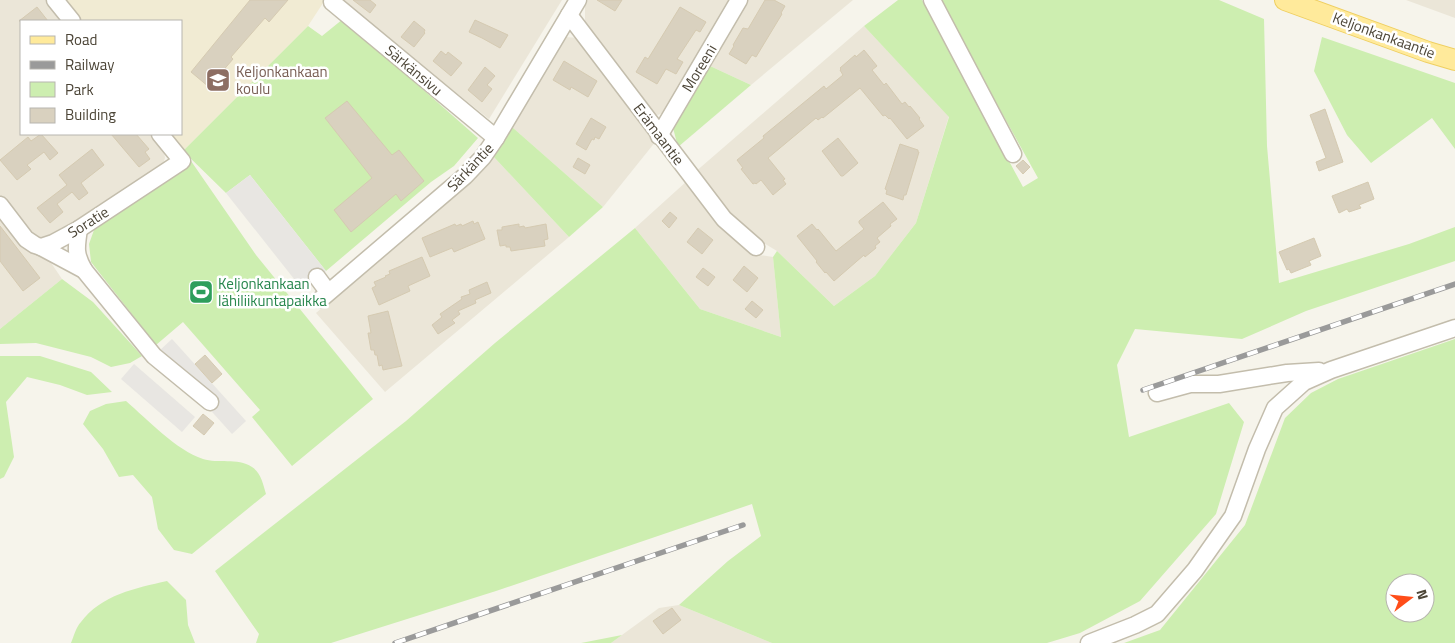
<svg xmlns="http://www.w3.org/2000/svg" width="1455" height="643" viewBox="0 0 1455 643" font-family="'Titillium Web',sans-serif">
	<rect width="100%" height="100%" fill="#f6f4eb"/>
	<g fill="#ebe6d8">
		<path d="M0,0H47L63,21H21V134H151L164,151L165,158L162,167L76,223L42,241L29,234L0,196Z"/>
		<path d="M343,0H562L489,119L342,2Z"/>
		<path d="M588,0H733L669,110L658,115L650,113L585,28V6Z"/>
		<path d="M748,0H853L751,85L710,66Z"/>
		<path d="M1406,0H1455V18Z"/>
		<path d="M864,26L949,116L916,223L875,276L834,306L777,251L744,231L694,173Z"/>
		<path d="M565,37L579,38L656,141L603,207L512,127Z"/>
		<path d="M492,155L569,237L385,392L316,313L469,184Z"/>
		<path d="M687,181L753,254L773,257L781,337L700,309L635,228Z"/>
		<path d="M0,213L43,251L62,279L0,329Z"/>
		<path d="M679,605L772,643H611L659,608Z"/>
	</g>
	<path fill="#f1ebd3" d="M63,0H325L308,26L183,151L169,134H181V21H80Z"/>
	<g fill="#cdeeb0" fill-rule="evenodd">
		<path d="M898,0H922L1023,187L1038,178L939,0H1219L1264,19L1267,146L1279,283L1409,244L1455,227V261L1306,311L1242,339L1135,329L1117,365L1129,437L1229,403L1244,422L1216,514L1140,601L1080,633L1047,643H772L679,605L728,561L761,536L752,504L496,591L331,643H256L259,634L215,571L406,421L495,343L635,228L700,309L781,337L773,257L777,251L834,306L875,276L916,223L949,117L864,26Z"/>
		<path d="M343,19L478,138L454,166L431,182L326,271L250,175L226,193L183,151L308,26L322,36Z"/>
		<path d="M1322,37L1455,83V149L1432,118L1371,163L1347,135L1314,71Z"/>
		<path d="M710,66L751,85L678,147L672,124Z"/>
		<path d="M512,127L603,207L569,237L492,155Z"/>
		<path d="M191,161L256,255L373,399L292,466L252,417L260,410L183,322L156,345L91,262L89,244L94,230L104,222Z"/>
		<path d="M62,279L93,302L142,356L130,363L111,367L91,357L36,343L0,344V329Z"/>
		<path d="M1455,339V643H1124L1160,630L1245,525L1285,418L1311,393L1338,379ZM1395,583H1425V613H1395Z"/>
		<path d="M0,356H40L91,372L112,392L87,395L60,385L27,377L6,402L14,457L4,477L0,479Z"/>
		<path d="M126,401C148,420 176,450 203,459C218,464 237,457 252,467C261,473 263,484 266,494L192,554L174,550L158,529L152,497L133,475L119,477L103,449L83,424L90,411L106,404Z"/>
		<path d="M167,581L186,600L188,625L195,643H71C74,636 76,627 81,622C101,595 136,588 167,581Z"/>
		<path d="M622,635L611,643H581Z"/>
	</g>
	<g fill="#e8e6e2">
		<path d="M250,175L326,271L302,289L226,193Z"/>
		<path d="M172,339L246,421L232,434L158,352Z"/>
		<path d="M134,364L195,417L182,432L121,379Z"/>
	</g>
	<g fill="#d9d1bf" stroke="#d5cab1">
		<path d="M250,0H288L269,22L265,18L231,57L233,59L209,87L191,72Z"/>
		<path d="M353,0H370L376,5L370,13Z"/>
		<path d="M597,0H622L615,11Z"/>
		<path d="M765,0H774L785,6L781,13L782,14L756,57L752,55L746,64L729,54L734,46L733,45L743,28L748,29Z"/>
		<path d="M37,7L48,21H19Z"/>
		<path d="M680,7L706,22L700,32L696,30L677,59L683,62L676,74L666,69L657,84L636,72L645,57L648,59Z"/>
		<path d="M475,20L508,35L500,48L482,38L469,32Z"/>
		<path d="M414,21L425,30L424,32L425,33L414,47L401,37Z"/>
		<path d="M864,50L877,66L872,70L884,85L886,83L902,104L905,102L909,107L910,106L920,118L919,119L924,126L907,139L890,118L889,119L885,115L883,116L860,88L823,118L822,117L818,120L816,118L768,158L785,179L783,180L786,184L773,195L761,180L756,184L755,183L753,184L741,169L743,168L737,160L764,138L763,136L824,86L826,89L843,75L840,70L841,69L840,68L855,55L856,57Z"/>
		<path d="M441,51L446,55L448,52L462,63L451,76L433,61Z"/>
		<path d="M564,61L597,81L588,97L571,87L570,90L553,80Z"/>
		<path d="M485,67L495,76L487,85L492,89L482,102L468,90Z"/>
		<path d="M347,101L392,155L399,150L424,181L401,201L396,194L351,232L334,210L372,178L325,118Z"/>
		<path d="M1325,109L1343,162L1319,171L1316,162L1326,158L1310,115Z"/>
		<path d="M591,118L606,127L599,139L595,137L594,140L592,139L586,150L576,144Z"/>
		<path d="M41,134L58,153L50,160L44,152L27,165L31,169L17,180L0,160L28,137L31,141Z"/>
		<path d="M111,134H136L149,149L145,152L150,159L139,167Z"/>
		<path d="M838,138L858,163L843,176H841L822,151Z"/>
		<path d="M900,144L918,150V152H919L906,195H904L903,200L886,194L887,190L885,189Z"/>
		<path d="M92,149L104,165L81,183L88,193L79,200L72,192L57,204L63,212L50,223L37,208L67,185L59,175Z"/>
		<path d="M578,158L590,165L585,174L573,167Z"/>
		<path d="M1023,160L1030,167L1023,174L1016,166Z"/>
		<path d="M1368,182L1374,199L1359,205L1361,208L1349,212L1347,209L1339,213L1332,196Z"/>
		<path d="M883,202L897,219L890,224L891,226L877,238L880,242L875,246L876,248L865,257L864,255L834,281L826,272L825,273L816,262L817,261L797,236L812,224L817,230L818,229L836,251L864,229L859,223V221Z"/>
		<path d="M670,212L677,218L669,228L662,221Z"/>
		<path d="M473,221L474,224L478,222L485,239L454,252L452,248L430,257L422,238L455,224L456,226L461,224L462,226Z"/>
		<path d="M519,224V227L524,226L525,228L546,224L548,239L544,240L545,246L511,251L510,247H506V245L500,246L497,230H502V227Z"/>
		<path d="M0,226L40,278L23,291L0,261Z"/>
		<path d="M698,228L713,240L702,254L687,242Z"/>
		<path d="M1314,238L1321,256L1309,261L1311,265L1291,273L1289,269L1287,270L1279,252Z"/>
		<path d="M422,257L430,276L408,286L410,291L379,305L372,288L376,286L374,282L386,277L385,276L390,274L389,271Z"/>
		<path d="M744,266L758,278L747,292L733,280Z"/>
		<path d="M703,268L715,277L708,286L696,277Z"/>
		<path d="M487,282L491,293L475,300L476,303L458,311L460,314L452,320L455,323L438,334L432,325L442,317L440,314L462,299L461,297L470,294L469,290Z"/>
		<path d="M752,301L763,310L756,318L745,309Z"/>
		<path d="M388,311L402,366L383,370L382,365L379,366L377,355H375L374,350H371L368,333H371L368,316Z"/>
		<path d="M205,355L222,374L212,383L195,364Z"/>
		<path d="M203,414L214,423L204,435L193,426Z"/>
		<path d="M672,608L681,620L663,634L653,621Z"/>
	</g>
	<g fill="none" stroke-linecap="round" stroke-linejoin="round">
		<defs>
			<g id="minor">
				<path d="M55,0L72,21"/>
				<path d="M334,0L332,2L496,138"/>
				<path d="M932,0L1013,154"/>
				<path d="M569,15L724,219L756,247"/>
				<path d="M659,136L739,0"/>
				<path d="M0,205L26,239L35,245L41,247L53,243L79,229L182,161L160,134"/>
				<path d="M79,229C76,248 75,254 84,270"/>
				<path d="M41,247L84,270L154,356L210,402"/>
				<path d="M317,277L328,292"/>
				<path d="M321,299L465,176L483,157L496,138L578,0"/>
				<path d="M1157,393L1190,384H1219L1287,373L1319,371"/>
				<path d="M1089,643L1135,625L1157,614L1195,570L1233,516L1257,449L1275,408L1304,382L1331,370L1455,328"/>
			</g>
			<path id="major" d="M1285,0L1428,52L1455,60"/>
		</defs>
		<use href="#minor" stroke="#c3bdac" stroke-width="19"/>
		<use href="#major" stroke="#efcf60" stroke-width="22"/>
		<use href="#minor" stroke="#fff" stroke-width="16"/>
		<use href="#major" stroke="#ffea9b" stroke-width="20"/>
		<defs>
			<g id="rail">
				<path d="M1143,390L1455,284"/>
				<path d="M395,643L743,525"/>
			</g>
		</defs>
		<use href="#rail" stroke="#9a9a9a" stroke-width="5.5"/>
		<use href="#rail" stroke="#fff" stroke-width="4" stroke-dasharray="11" stroke-linecap="butt"/>
	</g>
	<defs>
		<symbol id="school-square" viewBox="-11 -11 22 22"><rect x="-9" y="-9" width="18" height="18" rx="4" fill="#8d6e63" stroke="#fff"/><path d="M0-5L7-2L0 1L-7-2ZM-4 1L0 2.5L4 1V4Q0 6-4 4Z" fill="#fff"/></symbol>
		<symbol id="stadium-square" viewBox="-11 -11 22 22"><rect x="-9" y="-9" width="18" height="18" rx="4" fill="#2e9e5b" stroke="#fff"/><path d="M0-5a6.5 5 0 1 0 0 10a6.5 5 0 1 0 0-10ZM-3.5-1.8h7v3.6h-7Z" fill="#fff"/></symbol>
	</defs>
	<g fill-rule="evenodd">
		<use href="#school-square" x="204" y="66" width="28" height="28"/>
		<use href="#stadium-square" x="187" y="278" width="28" height="28"/>
	</g>
	<g text-anchor="middle" dominant-baseline="central" stroke-width="5" stroke-linejoin="round" paint-order="stroke">
		<g font-size="15" fill="#4c4537" stroke="#fff">
			<text transform="translate(1384 35) rotate(20)">Keljonkankaantie</text>
			<text transform="translate(699 68) rotate(-59)">Moreeni</text>
			<text transform="translate(414 70) rotate(40)">Särkänsivu</text>
			<text transform="translate(659 134) rotate(53)">Erämaantie</text>
			<text transform="translate(470 167) rotate(-47)">Särkäntie</text>
			<text transform="translate(88 222) rotate(-32)">Soratie</text>
		</g>
		<g font-size="15" fill="#785e54" stroke="#fff" text-anchor="start">
			<text x="236" y="71">Keljonkankaan<tspan x="236" dy="17">koulu</tspan></text>
		</g>
		<g font-size="15" fill="#27864d" stroke="#fff" text-anchor="start">
			<text x="218" y="283">Keljonkankaan<tspan x="218" dy="17">lähiliikuntapaikka</tspan></text>
		</g>
	</g>
	<rect x="20" y="20" width="162" height="115" fill="#ffffff" stroke="#b7b5af"/>
	<rect x="30" y="36" width="25" height="8" fill="#ffea9b" stroke="#b7b5af"/>
	<text x="65" y="45" font-size="15" fill="#4c4537">Road</text>
	<rect x="30" y="61" width="25" height="8" fill="#9a9a9a" stroke="#b7b5af"/>
	<text x="65" y="70" font-size="15" fill="#4c4537">Railway</text>
	<rect x="30" y="82" width="25" height="15" fill="#cdeeb0" stroke="#b7b5af"/>
	<text x="65" y="95" font-size="15" fill="#4c4537">Park</text>
	<rect x="30" y="108" width="25" height="15" fill="#d9d1bf" stroke="#b7b5af"/>
	<text x="65" y="120" font-size="15" fill="#4c4537">Building</text>
	<g transform="translate(1410 598) rotate(74)"><circle r="24" fill="#ffffff" stroke="#b7b5af"/>
	<path d="M0-4L9 19L0 12L-9 19Z" fill="#ff4d19"/>
	<text y="-8" font-size="14" font-weight="bold" text-anchor="middle" fill="#4c4537">N</text>
	</g>
</svg>
